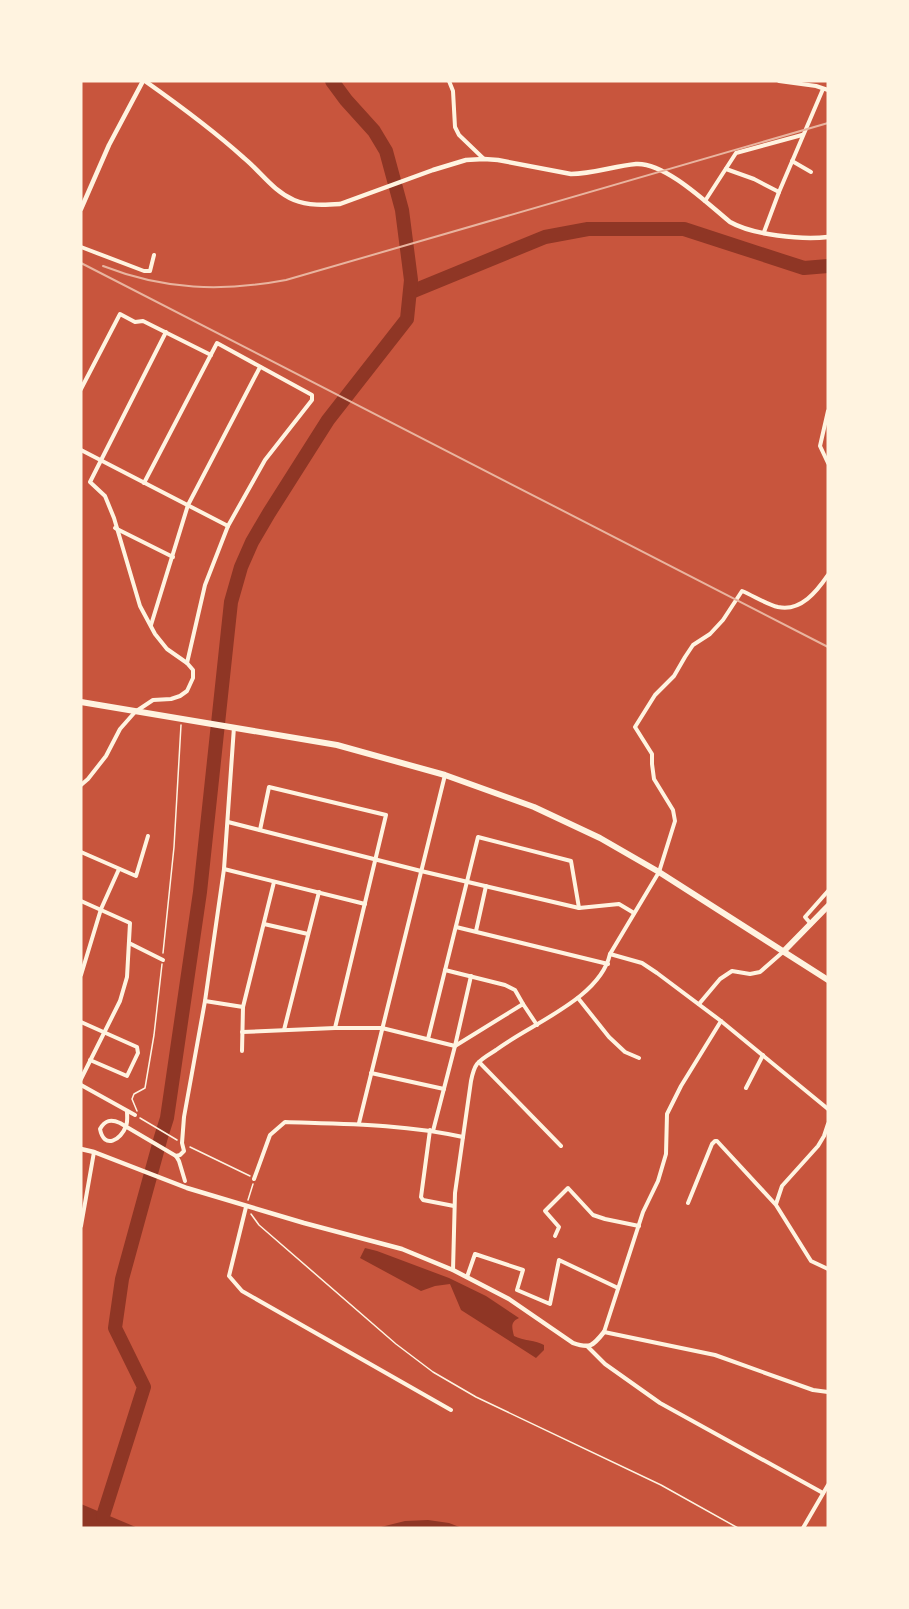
<svg xmlns="http://www.w3.org/2000/svg" width="909" height="1609" viewBox="0 0 909 1609" font-family="Overpass,sans-serif">
	<rect width="100%" height="100%" fill="#c8553d"/>
	<g fill="#8f3625">
		<path d="M365,1248L377,1251L449,1278L486,1296L519,1318C510,1322 512,1328 514,1336C523,1341 536,1340 544,1345V1350L536,1358L461,1310L450,1284L435,1286L421,1291L360,1258Z"/>
		<path d="M81,1504L138,1528H81Z"/>
		<path d="M428,1520L449,1523L462,1528H377L405,1521Z"/>
	</g>
	<g fill="none" stroke-linecap="round" stroke-linejoin="round">
		<g stroke="#8f3625" stroke-width="14">
			<path d="M411,292L545,237L588,229H684L804,268L828,266"/>
			<path d="M103,1516L144,1387L115,1328L122,1279L161,1137L167,1118L200,892L231,602L241,567L252,542L269,513L328,420L407,319L411,280L402,210L386,151L374,131L346,100L332,81"/>
		</g>
		<g stroke="#fff3e0" stroke-width="1.5">
			<path d="M163,953L174,847L181,725"/>
			<path d="M137,1111L132,1099L134,1094L145,1088L154,1035L162,964"/>
			<path d="M140,1118L177,1140"/>
			<path d="M190,1147L250,1176"/>
			<path d="M248,1200L253,1184"/>
			<path d="M251,1214L259,1225L396,1344L433,1372L476,1397L661,1485L738,1528"/>
		</g>
		<g stroke="#fff3e0" stroke-width="4">
			<path d="M449,81L453,91L455,127L459,135L484,159"/>
			<path d="M779,81L816,86L828,90"/>
			<path d="M792,161L811,172"/>
			<path d="M726,169L754,179L779,192"/>
			<path d="M705,201L736,153L802,135"/>
			<path d="M764,232L779,192L823,89"/>
			<path d="M81,247L144,271H150L154,255"/>
			<path d="M81,389L120,314L135,322L143,321L211,355"/>
			<path d="M828,411L820,446L828,463"/>
			<path d="M81,450L228,526"/>
			<path d="M144,483L217,343L312,395V400L265,460L228,526L205,585L187,663"/>
			<path d="M115,528L173,557"/>
			<path d="M151,625L188,505L260,367"/>
			<path d="M81,785L88,779L106,756L120,729L135,712L153,700L171,699L180,696L187,691L193,678V670L187,663L167,649L155,634L140,606L114,518L105,496L90,482L166,332"/>
			<path d="M228,822L421,871L579,908L619,904L634,913"/>
			<path d="M260,830L269,787L386,815L335,1028"/>
			<path d="M81,852L136,876L148,836"/>
			<path d="M224,869L365,904"/>
			<path d="M81,901L130,923L127,977L120,1001L81,1079"/>
			<path d="M264,924L308,934"/>
			<path d="M811,924L805,917L828,891"/>
			<path d="M456,927L608,964"/>
			<path d="M476,931L486,886"/>
			<path d="M129,943L163,960"/>
			<path d="M610,954L642,963L657,973L721,1021L828,1109"/>
			<path d="M445,970L505,985L515,990L523,1004"/>
			<path d="M81,975L101,909L119,869"/>
			<path d="M578,998L609,1037L625,1052L639,1058"/>
			<path d="M205,1001L243,1007"/>
			<path d="M699,1004L720,979L732,971L750,974L760,972L784,951"/>
			<path d="M721,1021L681,1086L667,1114L666,1154L658,1181L643,1212L604,1332L715,1355L813,1390L828,1392"/>
			<path d="M81,1022L137,1047L138,1053L127,1076L90,1060"/>
			<path d="M284,1030L319,892"/>
			<path d="M242,1032L335,1028H382L455,1046L523,1004L537,1025"/>
			<path d="M428,1039L478,837L571,861L579,908"/>
			<path d="M242,1051L243,1007L274,882"/>
			<path d="M479,1062L561,1146"/>
			<path d="M371,1073L444,1089"/>
			<path d="M81,1085L135,1115"/>
			<path d="M746,1088L763,1055"/>
			<path d="M127,1111C127,1116 128,1121 126,1126C121,1140 104,1150 100,1129C105,1120 111,1119 120,1123L176,1156L179,1161L185,1181"/>
			<path d="M359,1123L445,775"/>
			<path d="M430,1130L421,1197L423,1200L454,1206"/>
			<path d="M433,1131L455,1046L471,976"/>
			<path d="M176,1156L180,1155L184,1151L182,1143L184,1117L205,1001L224,869L234,727"/>
			<path d="M254,1179L270,1135L285,1122C346,1124 404,1124 463,1137"/>
			<path d="M688,1203L712,1144L715,1141H717L776,1205L811,1261L828,1269"/>
			<path d="M776,1204L782,1186L818,1146L824,1136L828,1124"/>
			<path d="M246,1207L229,1276L242,1291L451,1410"/>
			<path d="M81,1226L94,1152"/>
			<path d="M555,1236L559,1227L545,1211L568,1188L593,1215L605,1219L639,1226"/>
			<path d="M453,1270L455,1193L471,1081C472,1076 474,1068 477,1064C482,1058 490,1054 496,1050C530,1024 600,999 610,954L659,872L675,821L673,810L654,779L652,764V754L635,727L655,695L674,676L685,657L693,645L710,634L723,620L742,591C754,596 766,604 778,607C801,612 817,591 828,575"/>
			<path d="M467,1277L475,1254L523,1270L517,1290L550,1304L559,1260L618,1288"/>
			<path d="M588,1347L605,1364L660,1403L823,1493"/>
			<path d="M803,1528L828,1485"/>
		</g>
		<g stroke="#fff3e0" stroke-width="4.5">
			<path d="M145,81C179,105 213,130 244,158C261,172 273,191 294,200C308,206 325,205 340,204L433,170L466,160L484,159L498,160L571,174C593,174 614,166 636,164C665,162 708,204 730,222C753,235 801,240 828,237"/>
			<path d="M81,209L109,145L143,81"/>
			<path d="M81,1149L94,1152L187,1188L304,1223L402,1249L453,1270L509,1299L573,1343C590,1349 593,1346 604,1332"/>
		</g>
		<g stroke="#fff3e0" stroke-width="6">
			<path d="M81,702L337,745L445,775L534,807L600,838L659,872L828,980"/>
			<path d="M784,951L828,906"/>
		</g>
		<g stroke="#e9b49f" stroke-width="2">
			<path d="M81,263L828,647"/>
			<path d="M103,266C164,290 222,292 286,280L828,123"/>
		</g>
	</g>
	<rect width="909" height="1609" fill="none" stroke="#fff3e0" stroke-width="165"/>
</svg>
